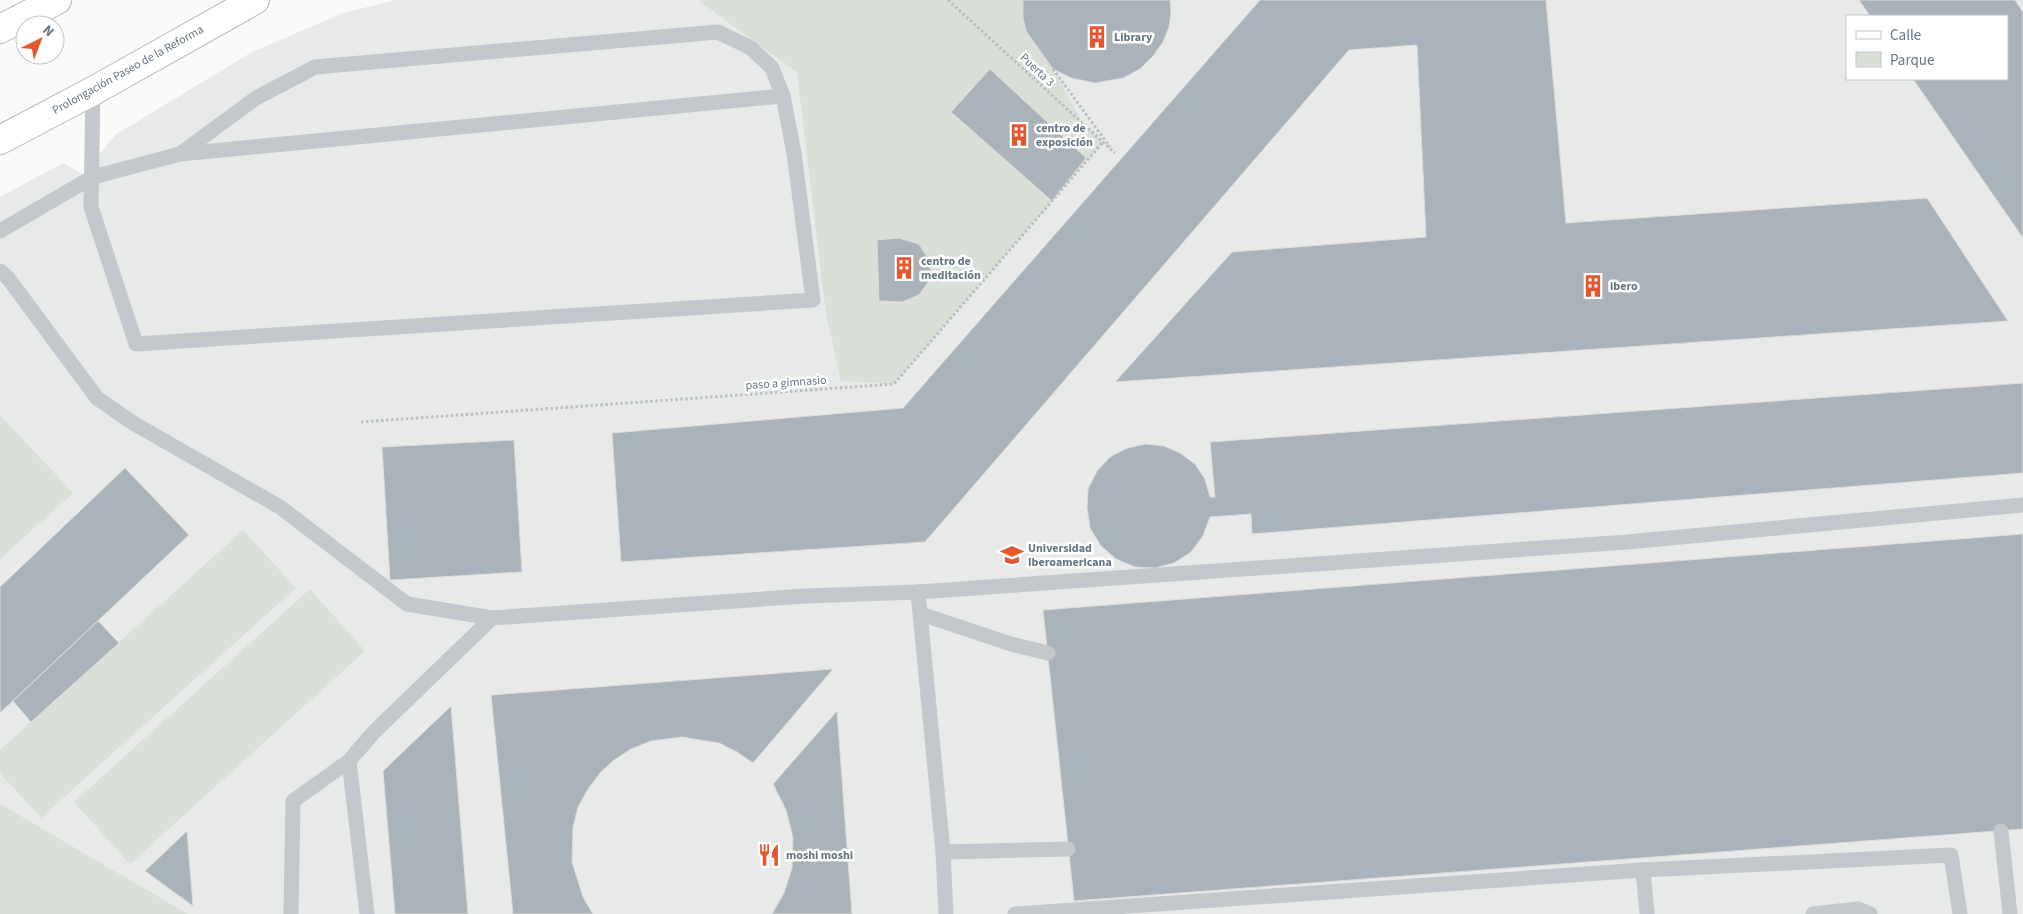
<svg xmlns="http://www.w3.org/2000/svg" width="2023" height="914" viewBox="0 0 2023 914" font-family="'Source Sans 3',sans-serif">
	<rect width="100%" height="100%" fill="#fafaf8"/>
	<path fill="#e8e9e9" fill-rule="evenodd" d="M396,0H2023V914H0V197L63,163L83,174L115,135L252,52L343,13ZM1847,16H2007V79H1847Z"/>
	<g fill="#dadfd7">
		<path d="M702,0H1023V18L1026,31L1053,69L1084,125L1103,142L894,384L841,381L826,314L797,72L699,1Z"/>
		<path d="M0,415L73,493L0,559Z"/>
		<path d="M243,530L296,588L41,818L0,773V750Z"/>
		<path d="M310,589L365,651L130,864L74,802Z"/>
		<path d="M0,804L188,914H0Z"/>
	</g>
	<g fill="#aab3b9" stroke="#dcdcda">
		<path d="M1023,0H1170L1171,12L1169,27L1163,42L1153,56L1140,69L1123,78L1095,83L1071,78L1053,69L1026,31L1023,18Z"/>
		<path d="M1260,0H1546L1566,223L1927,198L2008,321L1115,382L1232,252L1426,237L1417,45L1349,50L925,542L621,562L612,433L903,408Z"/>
		<path d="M1859,0H2015L2023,12V238L1913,79H2007V16H1870Z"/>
		<path d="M990,69L1086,158L1052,201L951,112Z"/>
		<path d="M899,238L919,244L929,260L932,277L919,295L902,302L879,301L877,240Z"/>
		<path d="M2023,383V473L1252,534L1251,514L1210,517L1203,536L1191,552L1174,563L1155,568L1135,567L1116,559L1101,546L1090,528L1087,508L1088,489L1097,471L1110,457L1127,448L1146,444L1164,446L1180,453L1195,464L1205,479L1210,497H1215L1210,442Z"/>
		<path d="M514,440L522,572L390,580L382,447Z"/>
		<path d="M125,468L189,535L0,713V587Z"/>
		<path d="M2023,534V829L1074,901L1043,610Z"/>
		<path d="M98,621L119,643L31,722L13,701Z"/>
		<path d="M833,669L753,763L737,752L719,743L682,737L651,741L631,749L614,760L600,773L588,789L578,807L573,827L572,862L583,897L593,914H513L491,695Z"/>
		<path d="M451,706L468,914H395L383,771Z"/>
		<path d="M837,711L852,914H772L784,893L792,868L793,838L786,810L773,784Z"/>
		<path d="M187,831L193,906L145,871Z"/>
	</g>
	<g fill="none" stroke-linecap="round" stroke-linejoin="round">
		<defs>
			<path id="secondary" d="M0,140L93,91L255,0"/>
			<path id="motorway" d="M0,29L57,0"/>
		</defs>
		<use href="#secondary" stroke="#b3babf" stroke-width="30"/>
		<use href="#motorway" stroke="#b4b9bd" stroke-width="30"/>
		<g stroke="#bbbfc2" stroke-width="3" stroke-dasharray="2.5 2.5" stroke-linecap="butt">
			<path d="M948,0L1115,153"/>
			<path d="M1053,69L1110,147"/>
			<path d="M361,422L894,384L1103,142"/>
		</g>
		<g stroke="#c3c8cc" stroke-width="15">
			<path d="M93,91L91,207L136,344L813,300L794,153L783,96L772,68L751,48L718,32L315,67L256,98L180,154"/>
			<path d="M0,231L93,177L180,154L783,96"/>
			<path d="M0,271L8,278L97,398L133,423L280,507L407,604L492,618L806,596L918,592L943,852L946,914"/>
			<path d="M918,592L1627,542L2023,505"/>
			<path d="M921,614L1011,644L1048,653"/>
			<path d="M2001,831L2010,914"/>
			<path d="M943,852L1068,849"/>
			<path d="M1643,870L1647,914"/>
			<path d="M291,914L293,801L349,761"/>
			<path d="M367,914L349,761L374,732L492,618"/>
			<path d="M1015,914L1643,870L1951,855L1960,914"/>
			<path d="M1813,914L1858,909L1870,914"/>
		</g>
		<use href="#secondary" stroke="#fff" stroke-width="28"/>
		<use href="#motorway" stroke="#fff" stroke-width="28"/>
	</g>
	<defs>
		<symbol id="building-bare" viewBox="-9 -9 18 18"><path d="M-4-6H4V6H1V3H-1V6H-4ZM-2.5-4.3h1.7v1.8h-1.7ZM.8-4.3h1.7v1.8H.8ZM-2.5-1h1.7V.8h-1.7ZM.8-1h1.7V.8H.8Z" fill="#e4572e" stroke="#fff" stroke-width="2.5" paint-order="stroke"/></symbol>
		<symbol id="university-bare" viewBox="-9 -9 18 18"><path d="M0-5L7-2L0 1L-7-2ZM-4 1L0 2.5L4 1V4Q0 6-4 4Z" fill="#e4572e" stroke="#fff" stroke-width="2.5" paint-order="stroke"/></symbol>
		<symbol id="restaurant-bare" viewBox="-9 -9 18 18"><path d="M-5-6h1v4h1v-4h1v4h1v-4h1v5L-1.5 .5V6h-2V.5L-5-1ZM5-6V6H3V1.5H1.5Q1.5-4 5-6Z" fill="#e4572e" stroke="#fff" stroke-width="2.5" paint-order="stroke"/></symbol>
	</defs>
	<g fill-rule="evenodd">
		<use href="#building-bare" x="1081" y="21" width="32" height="32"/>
		<use href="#building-bare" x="1003" y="119" width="32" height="32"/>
		<use href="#building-bare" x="888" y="252" width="32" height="32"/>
		<use href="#building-bare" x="1577" y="270" width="32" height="32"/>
		<use href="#university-bare" x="996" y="539" width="32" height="32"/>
		<use href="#restaurant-bare" x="753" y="839" width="32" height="32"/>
	</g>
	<g text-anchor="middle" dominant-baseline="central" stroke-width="5" stroke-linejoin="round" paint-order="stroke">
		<g font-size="12" font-weight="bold" fill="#657683" stroke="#fff" text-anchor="start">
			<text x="1114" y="37">Library</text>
			<text x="1036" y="128">centro de<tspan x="1036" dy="14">exposición</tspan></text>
			<text x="921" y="261">centro de<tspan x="921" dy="14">meditación</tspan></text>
			<text x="1610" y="286">ibero</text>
			<text x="1028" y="548">Universidad<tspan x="1028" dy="14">Iberoamericana</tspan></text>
			<text x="786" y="855">moshi moshi</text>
		</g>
		<g font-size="12" fill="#657683" stroke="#fff">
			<text transform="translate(128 70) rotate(-29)">Prolongación Paseo de la Reforma</text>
			<text transform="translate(1037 70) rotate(43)">Puerta 3</text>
			<text transform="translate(786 383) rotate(-4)">paso a gimnasio</text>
		</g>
	</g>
	<rect x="1846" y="15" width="162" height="65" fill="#ffffff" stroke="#c1c8cd"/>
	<rect x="1856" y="31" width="25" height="8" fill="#ffffff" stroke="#c1c8cd"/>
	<text x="1890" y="40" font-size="15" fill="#657683">Calle</text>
	<rect x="1856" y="52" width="25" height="15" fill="#dadfd7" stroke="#c1c8cd"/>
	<text x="1890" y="65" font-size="15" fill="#657683">Parque</text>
	<g transform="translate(40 40) rotate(42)"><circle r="24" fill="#ffffff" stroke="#c1c8cd"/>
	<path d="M0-4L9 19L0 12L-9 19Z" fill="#e4572e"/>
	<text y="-8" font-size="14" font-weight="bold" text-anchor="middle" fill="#657683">N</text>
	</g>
</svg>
